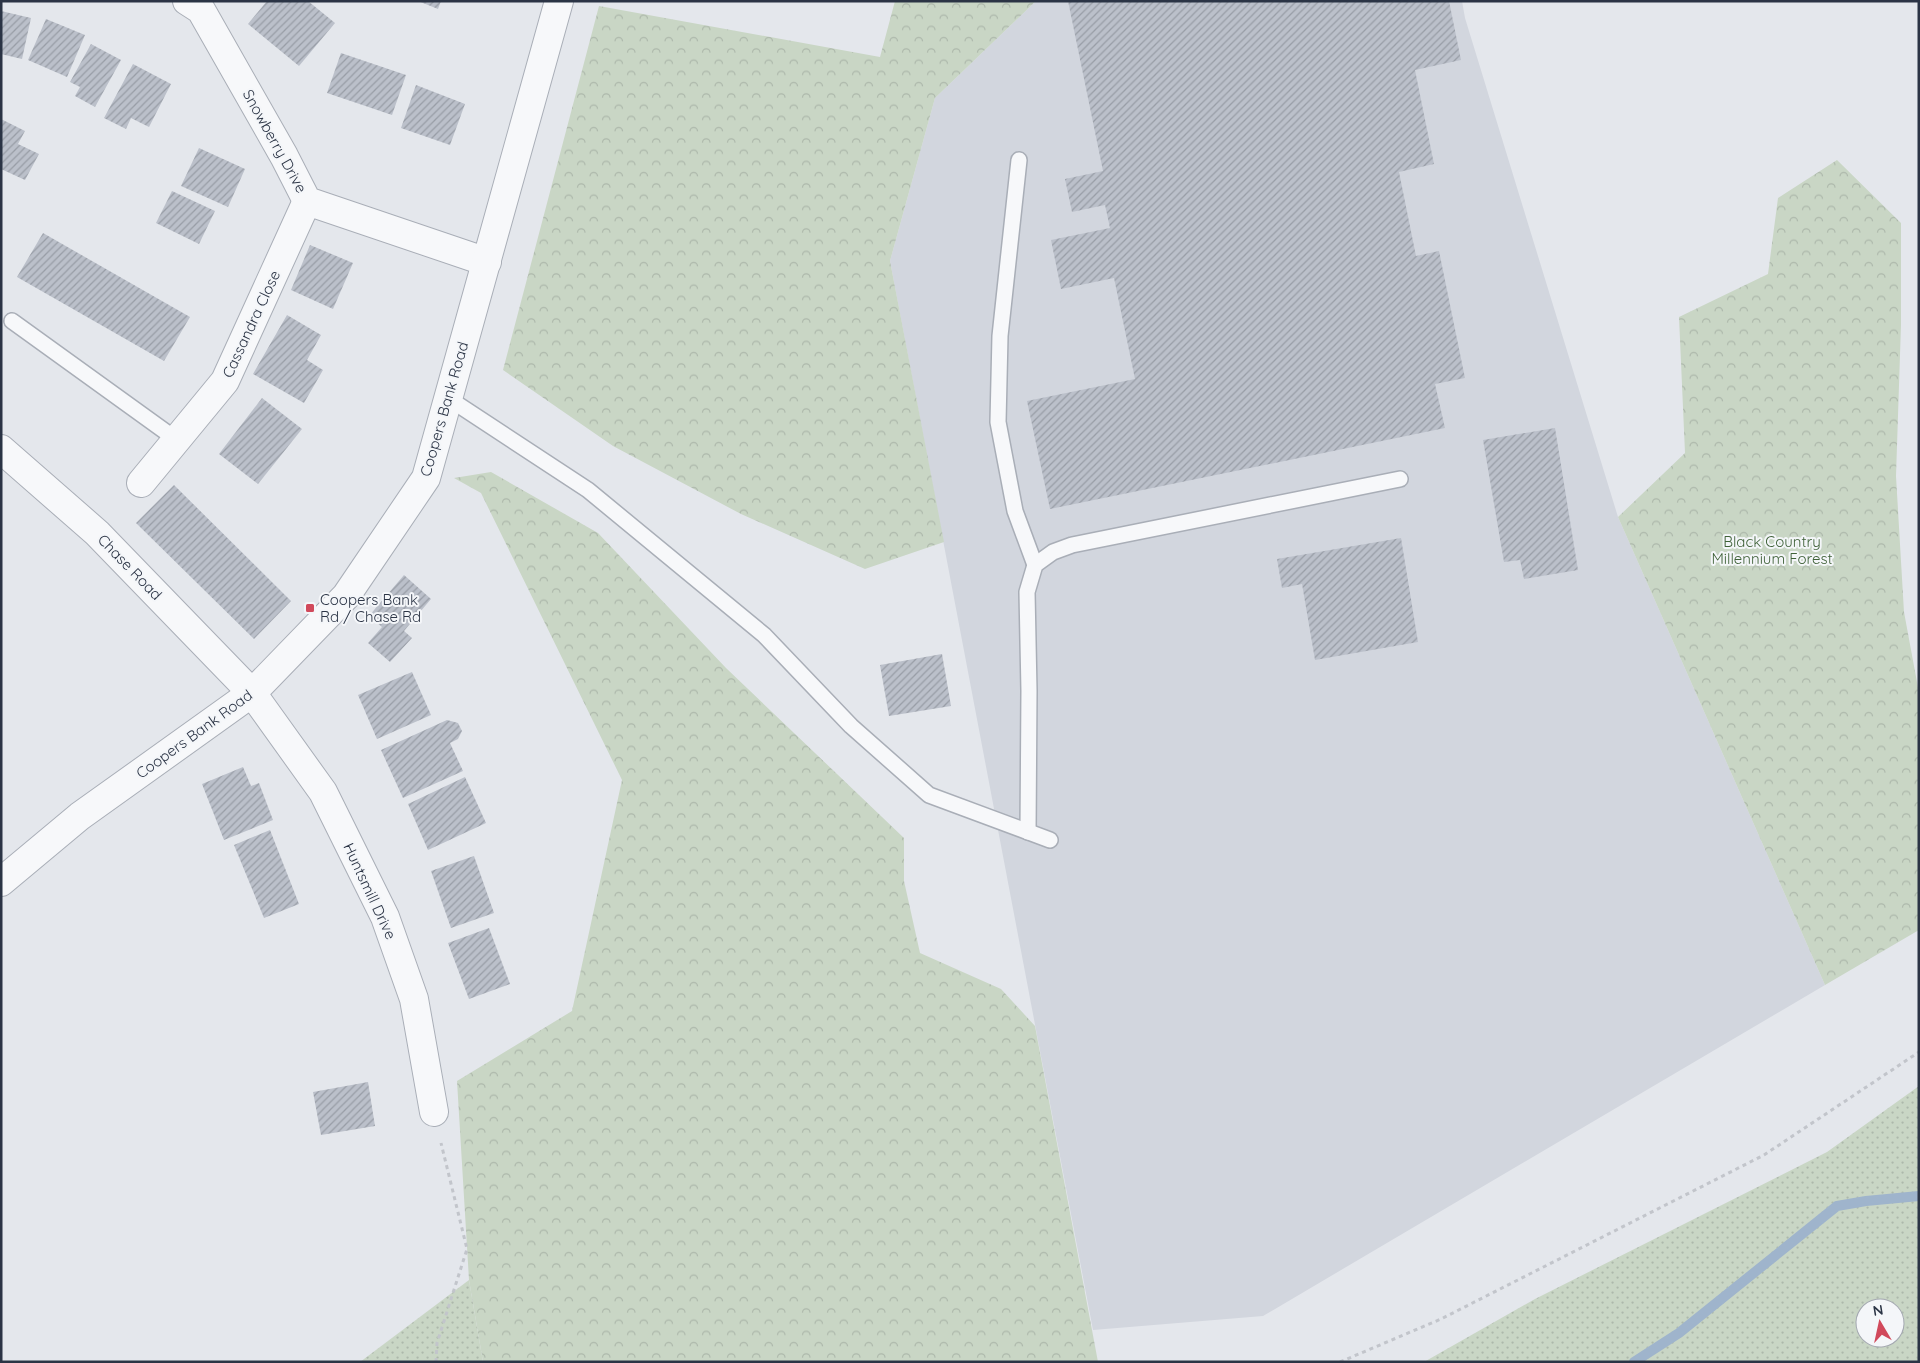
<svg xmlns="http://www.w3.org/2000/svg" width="1920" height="1363" viewBox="0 0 1920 1363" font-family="Quicksand,sans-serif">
	<defs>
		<pattern id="forest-crowns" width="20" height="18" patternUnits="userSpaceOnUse" patternTransform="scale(1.25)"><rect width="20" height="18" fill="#c9d6c5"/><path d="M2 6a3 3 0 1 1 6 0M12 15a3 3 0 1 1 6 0" fill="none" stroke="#adb8ab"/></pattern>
		<pattern id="park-dots" width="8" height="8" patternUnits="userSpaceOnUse" patternTransform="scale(1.25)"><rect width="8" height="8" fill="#c9d6c5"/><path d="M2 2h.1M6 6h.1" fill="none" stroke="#adb8ab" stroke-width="1.8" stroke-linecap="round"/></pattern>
		<pattern id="building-hatch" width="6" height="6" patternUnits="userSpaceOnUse" patternTransform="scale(1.25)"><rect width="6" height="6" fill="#bbc0ca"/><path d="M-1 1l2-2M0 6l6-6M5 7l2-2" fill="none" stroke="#989da6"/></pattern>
	</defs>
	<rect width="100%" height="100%" fill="#e4e7ec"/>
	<path fill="#d2d6de" d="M1036,1H1462L1465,18L1618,517L1825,985L1263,1316L1093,1330L890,261L935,98Z"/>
	<g fill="url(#forest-crowns)">
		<path d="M895,1H1036L935,98L890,261L944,542L865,569L741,514L613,446L503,370L599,6L880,57Z"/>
		<path d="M1837,160L1901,223V325L1896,476L1904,612L1919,693V930L1825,985L1618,517L1685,453L1679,317L1768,274L1778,198Z"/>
		<path d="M491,472L598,533L726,668L904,838V881L920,953L1001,989L1035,1026L1098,1362H483L469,1280L457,1081L572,1011L622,780L481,493L454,478Z"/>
	</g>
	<g fill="url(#park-dots)" fill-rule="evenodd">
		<path d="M1919,1086V1362H1424L1535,1299L1827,1152ZM1865,1308H1895V1338H1865Z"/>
		<path d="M469,1280L483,1362H360Z"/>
	</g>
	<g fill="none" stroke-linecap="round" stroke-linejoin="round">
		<path stroke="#9fb4cc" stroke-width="10" d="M1634,1362L1679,1333L1837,1206L1866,1201L1919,1196"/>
	</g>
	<g fill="url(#building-hatch)">
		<path d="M267,1H308L335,23L299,66L248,24Z"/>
		<path d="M418,1H441L438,9Z"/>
		<path d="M1068,1H1449L1461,60L1415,70L1434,164L1399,172L1416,256L1439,251L1465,378L1435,384L1445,428L1050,509L1027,401L1135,379L1114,278L1061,289L1051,240L1110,228L1105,205L1072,212L1065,179L1103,171Z"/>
		<path d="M1,11L31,18L22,59L1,54Z"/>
		<path d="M46,19L85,35L67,77L28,60Z"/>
		<path d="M91,44L121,60L95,107L75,96L80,87L70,82Z"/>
		<path d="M341,53L406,75L392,115L327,93Z"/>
		<path d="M133,64L171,84L149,127L131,118L126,129L104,118Z"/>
		<path d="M416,85L465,104L450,145L401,128Z"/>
		<path d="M1,119L25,131L18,144L39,154L25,180L1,169Z"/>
		<path d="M199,148L245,169L228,207L181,186Z"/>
		<path d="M172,191L215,211L199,244L156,223Z"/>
		<path d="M43,233L190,317L164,361L17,277Z"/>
		<path d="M310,245L353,263L333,309L291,290Z"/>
		<path d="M287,315L321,335L307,360L323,370L304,403L253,374Z"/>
		<path d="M262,398L302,429L258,484L219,454Z"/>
		<path d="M1555,428L1578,570L1524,579L1520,560L1504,562L1483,440Z"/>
		<path d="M174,485L291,601L254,639L136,523Z"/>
		<path d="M1401,538L1418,642L1315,660L1302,584L1282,588L1277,559Z"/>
		<path d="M404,575L431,599L404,631L412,638L390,662L368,643L382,627L369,616Z"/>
		<path d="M942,654L951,706L889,716L880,665Z"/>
		<path d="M412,672L431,715L377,739L358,695Z"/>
		<path d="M447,720L458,723L462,731L458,739L450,743L463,771L403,798L381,750Z"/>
		<path d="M243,767L251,786L259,783L273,820L224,840L202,784Z"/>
		<path d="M465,777L486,823L428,850L408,804Z"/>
		<path d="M270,830L299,904L264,918L234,845Z"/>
		<path d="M474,856L494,913L451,928L431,871Z"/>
		<path d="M489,928L510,984L469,999L448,943Z"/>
		<path d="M368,1082L375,1126L321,1135L313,1092Z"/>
	</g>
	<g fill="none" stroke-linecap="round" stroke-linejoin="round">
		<defs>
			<g id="service">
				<path d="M1019,160L1000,336L998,422L1015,511L1035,565"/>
				<path d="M12,321L177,440"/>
				<path d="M448,398L588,490L764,635L851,726L929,795L1050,840"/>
				<path d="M1028,832L1029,691L1027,592L1035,565L1053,552L1072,545L1400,479"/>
			</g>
			<g id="minor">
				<path d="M187,1L201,10L284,156L307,201L487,262"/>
				<path d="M1,449L97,533L252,693L323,792L385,917L414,999L434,1112"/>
				<path d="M141,483L225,381L307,201"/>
			</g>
			<path id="tertiary" d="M1,882L80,816L252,693L346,596L426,478L559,1"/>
		</defs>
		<use href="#service" stroke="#a9aeb7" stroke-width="18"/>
		<use href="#minor" stroke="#a9aeb7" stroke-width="30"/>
		<use href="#tertiary" stroke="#a9aeb7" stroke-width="30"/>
		<g stroke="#c2c5cb" stroke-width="3" stroke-dasharray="4 4" stroke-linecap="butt">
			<path d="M436,1362L437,1343L467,1249L441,1143"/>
			<path d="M1340,1362L1441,1319L1764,1155L1919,1052"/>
		</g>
		<use href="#service" stroke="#f7f8fa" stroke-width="15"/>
		<use href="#minor" stroke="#f7f8fa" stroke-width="28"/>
		<use href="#tertiary" stroke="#f7f8fa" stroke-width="28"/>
	</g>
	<rect fill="#d1495b" stroke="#f4f6f9" stroke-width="2" x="305" y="603" width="10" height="10" rx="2.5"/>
	<g text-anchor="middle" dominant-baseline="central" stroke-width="4" stroke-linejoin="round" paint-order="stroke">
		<g font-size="15" fill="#2b3445" stroke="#f4f6f9">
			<text transform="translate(275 141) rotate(61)">Snowberry Drive</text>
			<text transform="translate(251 324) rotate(-65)">Cassandra Close</text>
			<text transform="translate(444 409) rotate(-74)">Coopers Bank Road</text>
			<text transform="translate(130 567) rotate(46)">Chase Road</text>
			<text transform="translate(194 734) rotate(-36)">Coopers Bank Road</text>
			<text transform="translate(370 891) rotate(65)">Huntsmill Drive</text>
		</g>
		<g font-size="15" fill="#3f6138" stroke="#f4f6f9">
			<text x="1772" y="541">Black Country<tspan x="1772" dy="17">Millennium Forest</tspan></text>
		</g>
		<g font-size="15" fill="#2b3445" stroke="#f4f6f9" text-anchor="start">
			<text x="320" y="599">Coopers Bank<tspan x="320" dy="17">Rd / Chase Rd</tspan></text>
		</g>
	</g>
	<rect width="1920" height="1363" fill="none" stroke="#2b3445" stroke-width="5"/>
	<g transform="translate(1880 1323) rotate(351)"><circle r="24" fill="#f4f6f9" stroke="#a4a8b1"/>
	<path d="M0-4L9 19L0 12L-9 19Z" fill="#d1495b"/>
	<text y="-8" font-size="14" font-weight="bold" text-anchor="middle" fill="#2b3445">N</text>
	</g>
</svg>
